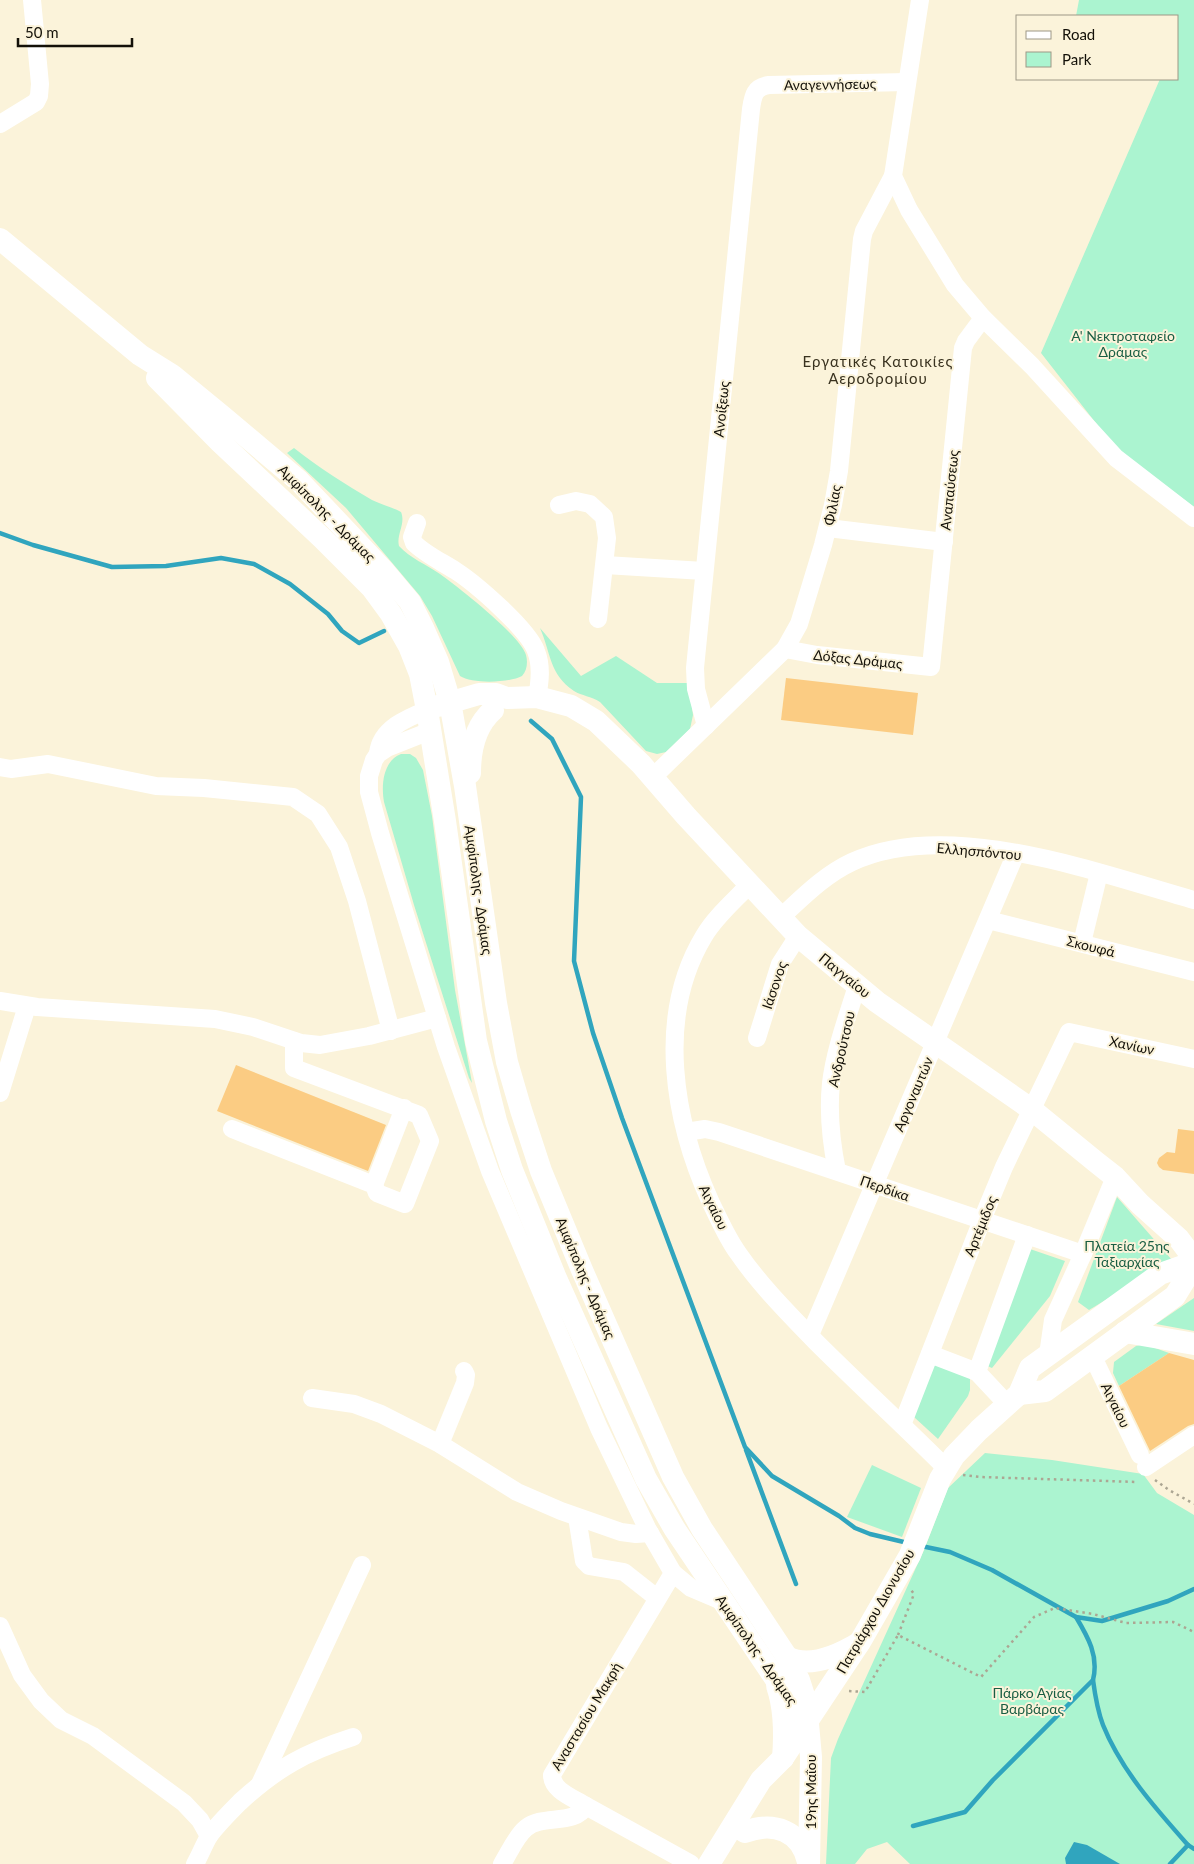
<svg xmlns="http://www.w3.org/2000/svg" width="1194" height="1864" viewBox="0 0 1194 1864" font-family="Lato,sans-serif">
	<rect width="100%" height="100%" fill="#fbf3da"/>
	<g fill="#abf4d0">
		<path d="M1079,0H1194V507L1117,450L1041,353L1160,79H1178V16H1076Z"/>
		<path d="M294,448C319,468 345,484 372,500C382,505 392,507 401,512C406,524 396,534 399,546C410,558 427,565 440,574C458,587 521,636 526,655C528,662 527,671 522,676C509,683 472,684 460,676L432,616L420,596L346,508L287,453Z"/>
		<path d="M540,628L581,676L616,656L657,683H689L693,715L690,729L666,752L657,754L646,751L600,702C591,696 582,696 574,691C549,674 551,653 540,628Z"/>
		<path d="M401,754H410L416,758L423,770L432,816L455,990L472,1083L469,1078L414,905L384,802C381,785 383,761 401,754Z"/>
		<path d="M1117,1197L1172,1260L1089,1310L1078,1302Z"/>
		<path d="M1030,1249L1065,1261L1050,1296L992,1368L985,1365Z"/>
		<path d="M1194,1298V1331L1156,1324Z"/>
		<path d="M1144,1344L1169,1353L1119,1386L1113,1373L1114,1362L1136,1346Z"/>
		<path d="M935,1360L970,1378V1390L968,1396L938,1439L914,1417Z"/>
		<path d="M985,1453L1052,1460L1143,1474L1157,1493L1194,1515V1864H910L887,1842L867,1849L855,1864H826L831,1758L838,1739L924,1550L948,1488Z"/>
		<path d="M872,1465L921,1488L902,1537L847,1517Z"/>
	</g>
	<path fill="#30a5be" d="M1074,1842L1087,1845L1120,1864H1066L1065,1858Z"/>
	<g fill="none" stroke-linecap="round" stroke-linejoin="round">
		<g stroke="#30a5be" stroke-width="4.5">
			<path d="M0,533L33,545L112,567L166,566L221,558L254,564L290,584L328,614L342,631L359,643L384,631"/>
			<path d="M531,721L552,739L581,797L574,961L593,1033L622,1118L745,1447L772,1476L839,1516L855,1528L870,1534L908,1543"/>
			<path d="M746,1450L796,1584"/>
			<path d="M921,1546L950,1552L992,1570L1076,1617L1102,1621L1168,1601L1194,1589"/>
			<path d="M1093,1680C1095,1695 1098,1712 1103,1725C1121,1770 1156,1809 1188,1845L1194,1849"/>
			<path d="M913,1826L965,1812L993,1780L1093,1680C1099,1656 1088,1637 1076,1617"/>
			<path d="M1170,1864L1188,1845"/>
		</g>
	</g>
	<g fill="#fbcc83">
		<path d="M786,678L918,693L913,735L781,720Z"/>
		<path d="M236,1065L386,1125L368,1171L217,1111Z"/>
		<path d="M1178,1129L1194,1131V1174L1163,1170L1159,1167L1157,1163L1159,1158L1167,1152L1175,1153Z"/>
		<path d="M1169,1353L1194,1360V1424L1188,1426L1150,1451L1119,1386Z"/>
	</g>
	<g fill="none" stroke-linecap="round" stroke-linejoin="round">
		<g stroke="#aca693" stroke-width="2.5" stroke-dasharray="2.5 4" stroke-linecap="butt">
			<path d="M963,1475L980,1477L1138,1482"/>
			<path d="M1155,1480L1169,1490L1194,1504"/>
			<path d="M898,1635L914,1594L911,1590"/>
			<path d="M849,1691L865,1692L898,1635L981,1677L1034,1617L1055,1608L1093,1614L1126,1623L1173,1622L1194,1632"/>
		</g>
		<g stroke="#fff" stroke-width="18">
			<path d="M920,0L893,176L909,210L955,285L983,318L1032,366L1116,458L1194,518"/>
			<path d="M0,124L36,102L39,96L40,84L32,0"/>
			<path d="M559,505L576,501L590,504L604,517L607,538L598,619"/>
			<path d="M417,523L412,537L414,543C425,554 442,562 456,571C476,584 528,629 536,651C542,666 540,682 537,697"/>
			<path d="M828,528L944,542"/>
			<path d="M605,565L704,571"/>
			<path d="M785,649L817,655L931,667L963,348L966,341L983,318"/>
			<path d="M706,726L696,689L695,668L751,109C753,96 754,87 769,85L907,82"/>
			<path d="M430,731L387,748L378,754L374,760L369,776V792L380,833L446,1047L490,1171L599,1428L647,1528L673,1573"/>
			<path d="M378,754C380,729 407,718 427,710"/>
			<path d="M0,767L11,769L48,764L156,786L204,788L293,797L318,814L339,847L357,901L391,1031"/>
			<path d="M652,778L785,649L799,624L823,545L833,505L839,471L862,239L864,231L893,176"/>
			<path d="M749,885C734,901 715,917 704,936C655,1017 674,1122 711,1203C719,1219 727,1238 738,1253C760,1285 788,1313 815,1341C858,1384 903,1425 946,1468"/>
			<path d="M780,918C802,898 824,875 852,862C948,817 1098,873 1194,900"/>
			<path d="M988,920L1194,972"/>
			<path d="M1082,943L1099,873"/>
			<path d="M0,1001L37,1007L215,1019L253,1027L301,1043L320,1045L369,1036L437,1018"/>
			<path d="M757,1038L780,964L798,936"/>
			<path d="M0,1093L27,1006"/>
			<path d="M232,1129L374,1185L377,1193L405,1204L430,1141L419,1115L294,1068V1041"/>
			<path d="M686,1132L705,1129L719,1132L1083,1254"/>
			<path d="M837,1171C831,1142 828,1113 831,1083C835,1050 847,1018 857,986"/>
			<path d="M374,1185L404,1108"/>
			<path d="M810,1335L1016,853"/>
			<path d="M930,1354L977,1372"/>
			<path d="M1048,1355L1053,1320L1083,1254L1115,1177"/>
			<path d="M1092,1355L1140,1455"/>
			<path d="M312,1398L354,1404L381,1414L440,1444L517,1492L561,1511L621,1532L636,1534L650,1533"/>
			<path d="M1007,1404L977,1372L1027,1235"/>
			<path d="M902,1425L982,1220L1004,1167L1069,1032L1194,1059"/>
			<path d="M440,1444L465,1383L466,1375L464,1371"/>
			<path d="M1146,1467L1194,1435"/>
			<path d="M577,1517L584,1561L589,1566L624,1572L657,1598"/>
			<path d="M0,1626L22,1675L41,1701L61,1720L93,1736L184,1803L200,1820L209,1836"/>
			<path d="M260,1784L362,1565"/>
			<path d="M586,1806L691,1864"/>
			<path d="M195,1864C200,1855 204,1845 209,1836C218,1824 230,1812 240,1802C277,1768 306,1752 353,1737"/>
			<path d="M502,1864C509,1853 516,1836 526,1828C543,1814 574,1826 586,1806C574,1798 552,1791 552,1775L673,1573L691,1588L724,1602"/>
		</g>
		<g stroke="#fff" stroke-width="22">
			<path d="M0,239L140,355L172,375L222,416L299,481L384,571L410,602L423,628L438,662L450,702L465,786L496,1003L507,1062L521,1110L541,1171L582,1270L673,1477L702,1529L787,1657L799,1680L806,1702L811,1757L809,1864"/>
			<path d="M157,378L220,442L322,538L372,588L391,614L409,646L420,674L427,710L445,821L476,1041L496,1121L512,1170L555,1276L646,1479L674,1528L787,1696L808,1720"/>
			<path d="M438,706L479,694H496L507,698L537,697L571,706L596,721L641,764L686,816L798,936L877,1002L1031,1109L1096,1162L1115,1177L1140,1204L1179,1239L1194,1259"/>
			<path d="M470,773C470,749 475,726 493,710"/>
			<path d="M1125,1332L1194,1344"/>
			<path d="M1019,1394L1045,1391L1175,1296L1194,1265"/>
			<path d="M787,1657C810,1669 839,1655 859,1643"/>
			<path d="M777,1686C785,1709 785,1734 783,1758"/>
			<path d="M745,1832C774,1821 801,1831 808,1862"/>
			<path d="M709,1864L761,1780L783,1758L860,1642L910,1555L940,1479L954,1456L979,1430L1019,1394L1030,1368L1160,1274L1194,1262"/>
		</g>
	</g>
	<g text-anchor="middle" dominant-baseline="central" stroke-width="4" stroke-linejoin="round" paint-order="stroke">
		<g font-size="14" fill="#131008" stroke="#fbf3da">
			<text transform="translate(830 84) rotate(-1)">Αναγεννήσεως</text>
			<text transform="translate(721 409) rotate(-84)">Ανοίξεως</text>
			<text transform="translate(949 490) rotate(-84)">Αναπαύσεως</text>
			<text transform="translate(832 505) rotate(-79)">Φιλίας</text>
			<text transform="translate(327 513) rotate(45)">Αμφίπολης - Δράμας</text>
			<text transform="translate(858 659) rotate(6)">Δόξας Δράμας</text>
			<text transform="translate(979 851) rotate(5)">Ελλησπόντου</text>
			<text transform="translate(479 890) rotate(82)">Αμφίπολης - Δράμας</text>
			<text transform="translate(1091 946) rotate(14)">Σκουφά</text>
			<text transform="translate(845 975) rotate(39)">Παγγαίου</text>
			<text transform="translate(774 985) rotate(-71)">Ιάσονος</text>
			<text transform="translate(1132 1045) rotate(12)">Χανίων</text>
			<text transform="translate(841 1049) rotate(-77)">Ανδρούτσου</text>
			<text transform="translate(913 1094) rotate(-67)">Αργοναυτών</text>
			<text transform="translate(885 1188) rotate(19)">Περδίκα</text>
			<text transform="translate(714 1207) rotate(64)">Αιγαίου</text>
			<text transform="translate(980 1226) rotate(-68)">Αρτέμιδος</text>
			<text transform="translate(586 1278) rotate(67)">Αμφίπολης - Δράμας</text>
			<text transform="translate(1116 1405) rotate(64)">Αιγαίου</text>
			<text transform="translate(875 1611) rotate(-60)">Πατριάρχου Διονυσίου</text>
			<text transform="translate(757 1650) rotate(55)">Αμφίπολης - Δράμας</text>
			<text transform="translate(586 1716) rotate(-59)">Αναστασίου Μακρή</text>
			<text transform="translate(810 1792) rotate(-90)">19ης Μαΐου</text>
		</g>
		<g font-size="14" fill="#195e43" stroke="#fbf3da">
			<text x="1123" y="335">Α' Νεκτροταφείο<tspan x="1123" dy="16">Δράμας</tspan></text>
			<text x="1127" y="1245">Πλατεία 25ης<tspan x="1127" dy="16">Ταξιαρχίας</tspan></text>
			<text x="1032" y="1692">Πάρκο Αγίας<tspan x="1032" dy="16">Βαρβάρας</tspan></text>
		</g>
		<g font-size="15" letter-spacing="1" fill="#39321f" stroke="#fbf3da">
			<text x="878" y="361">Εργατικές Κατοικίες<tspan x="878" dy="17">Αεροδρομίου</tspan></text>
		</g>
	</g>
	<rect x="1016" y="15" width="162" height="65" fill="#fbf3da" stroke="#9e9886"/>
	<rect x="1026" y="31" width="25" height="8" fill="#ffffff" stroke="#9e9886"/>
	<text x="1062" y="40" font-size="15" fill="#131008">Road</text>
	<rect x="1026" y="52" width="25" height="15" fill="#abf4d0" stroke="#9e9886"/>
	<text x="1062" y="65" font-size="15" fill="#131008">Park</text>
	<path d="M18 38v8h114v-8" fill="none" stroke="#131008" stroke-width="2.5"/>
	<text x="25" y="38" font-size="15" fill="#131008" stroke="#fbf3da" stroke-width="4" paint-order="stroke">50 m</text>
</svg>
